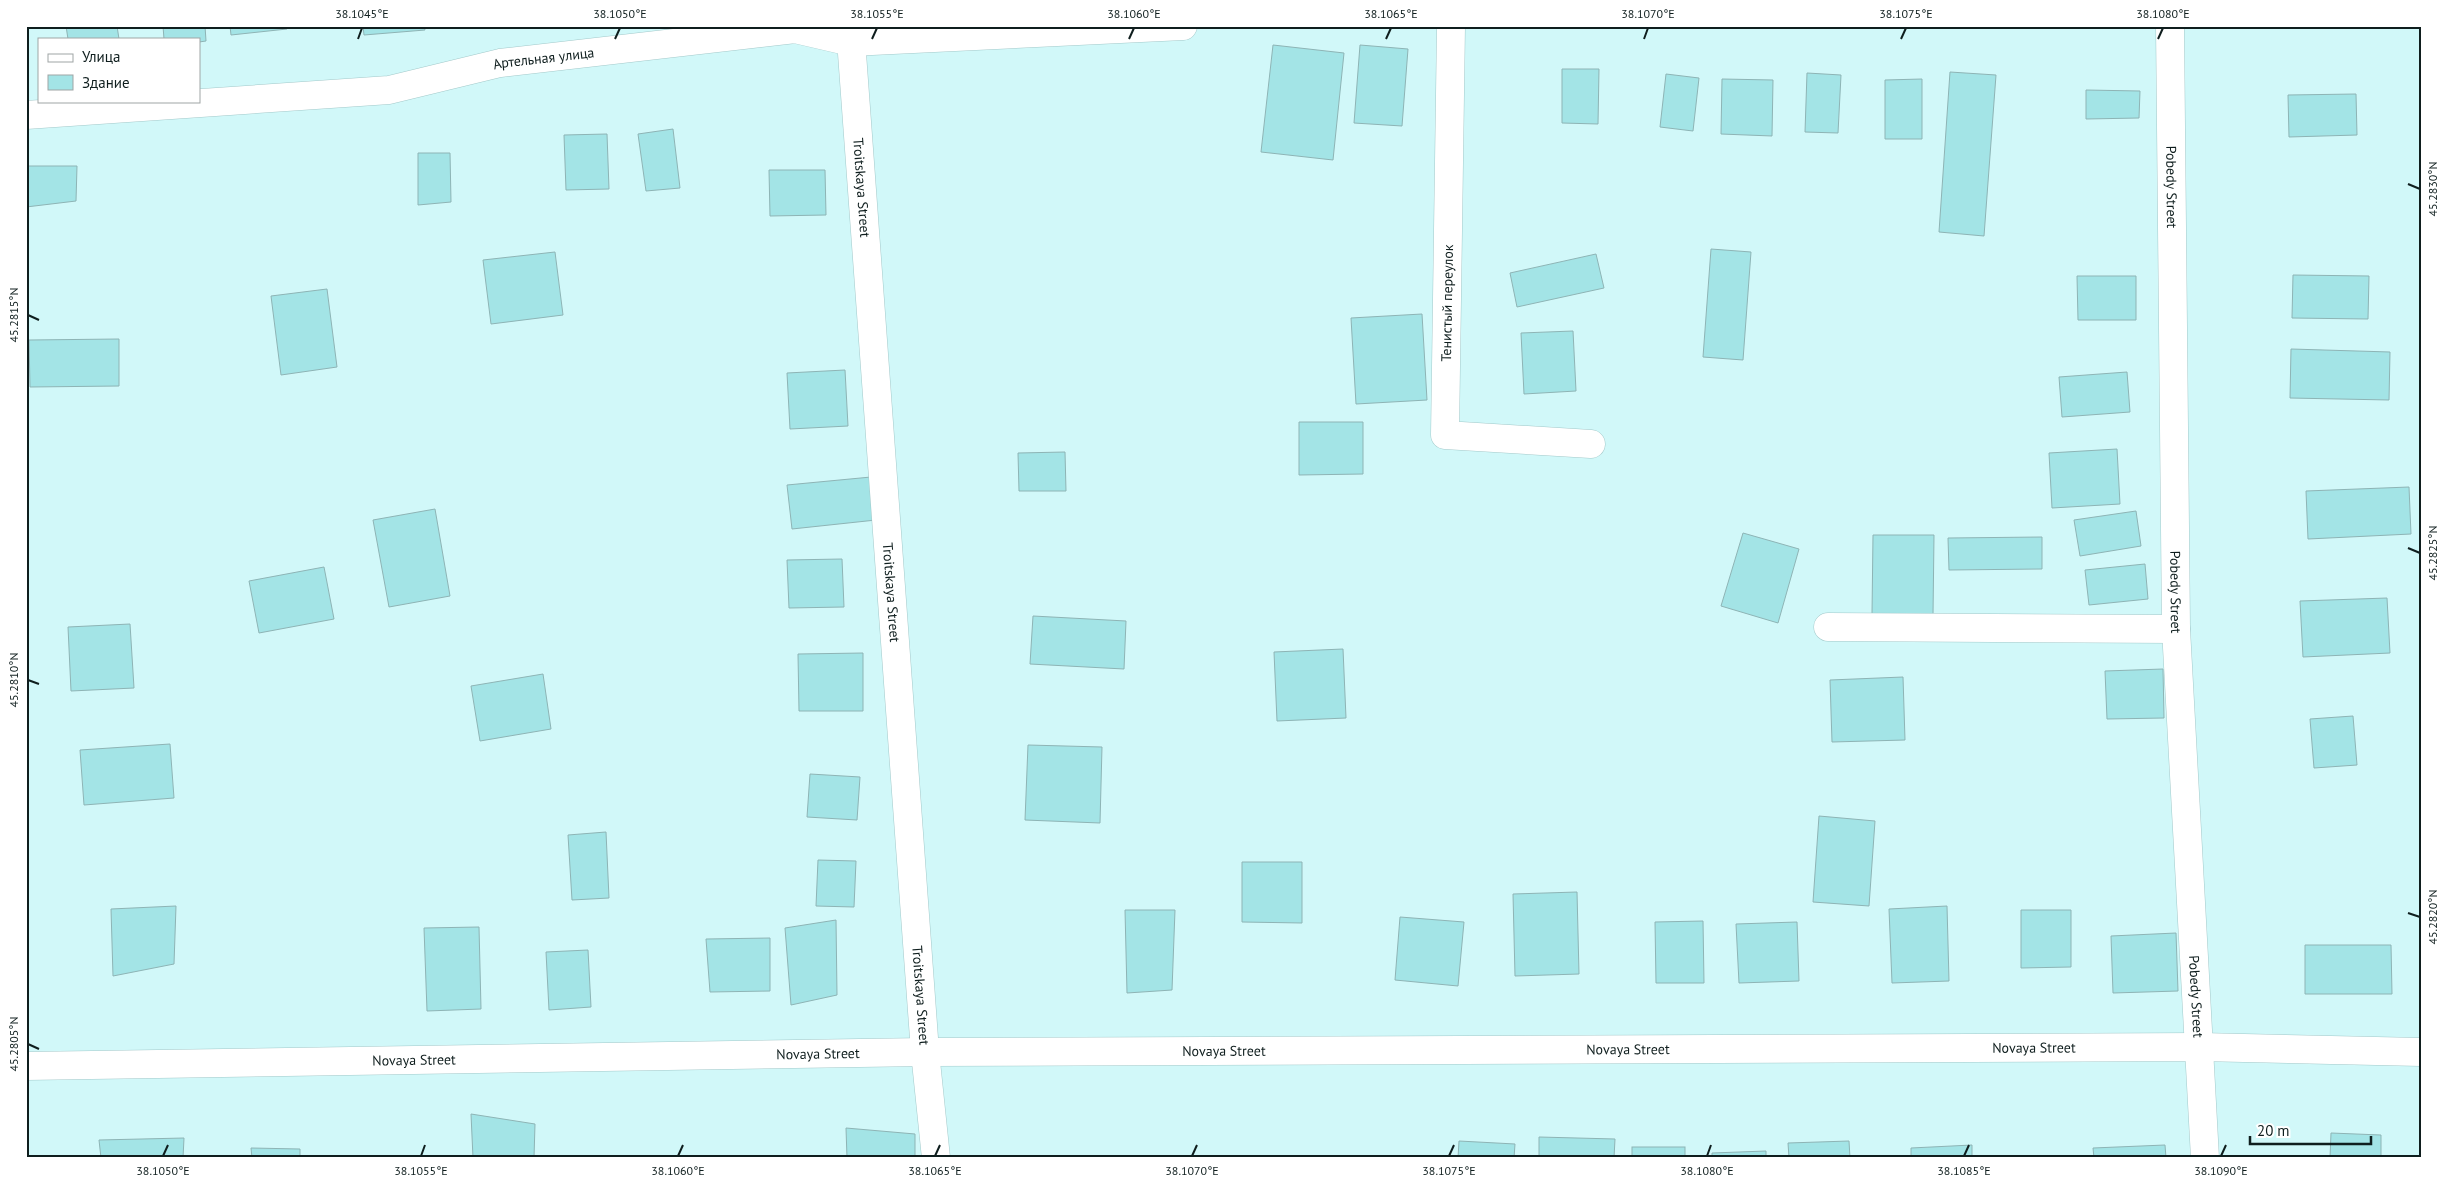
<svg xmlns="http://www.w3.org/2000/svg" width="2447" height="1184" viewBox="0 0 2447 1184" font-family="'PT Sans',sans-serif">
	<rect width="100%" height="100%" fill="#d1f8f9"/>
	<g fill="#a3e4e6" stroke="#8eb4b5">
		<path d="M66,26H117L119,39H68Z"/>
		<path d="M163,26H205L206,41L199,42V39H164Z"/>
		<path d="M230,26H287V29L231,35Z"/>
		<path d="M363,26H424L425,30L364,35Z"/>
		<path d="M1273,45L1344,53L1333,160L1261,152Z"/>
		<path d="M1360,45L1408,49L1402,126L1354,123Z"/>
		<path d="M1562,69H1599L1598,124L1562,123Z"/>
		<path d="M1950,72L1996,75L1984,236L1939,232Z"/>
		<path d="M1807,73L1841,75L1838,133L1805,132Z"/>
		<path d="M1666,74L1699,78L1693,131L1660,127Z"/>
		<path d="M1722,79L1773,80L1772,136L1721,134Z"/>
		<path d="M1922,79V139H1885V80Z"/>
		<path d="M2086,90L2140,91L2139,118L2086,119Z"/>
		<path d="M2356,94L2357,135L2289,137L2288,95Z"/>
		<path d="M673,129L680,188L646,191L638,134Z"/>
		<path d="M607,134L609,189L566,190L564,135Z"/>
		<path d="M418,153H450L451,202L418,205Z"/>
		<path d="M26,166H77L76,201L26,207Z"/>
		<path d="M769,170H825L826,215L770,216Z"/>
		<path d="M1711,249L1751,252L1743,360L1703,357Z"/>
		<path d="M555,252L563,315L491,324L483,260Z"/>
		<path d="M1596,254L1604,288L1517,307L1510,273Z"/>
		<path d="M2293,275L2369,276L2368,319L2292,318Z"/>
		<path d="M2077,276H2136V320H2078Z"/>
		<path d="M327,289L337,367L281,375L271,296Z"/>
		<path d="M1422,314L1427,400L1356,404L1351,318Z"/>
		<path d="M1573,331L1576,391L1524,394L1521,333Z"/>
		<path d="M119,339V386L30,387L29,340Z"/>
		<path d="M2291,349L2390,352L2389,400L2290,398Z"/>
		<path d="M845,370L848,426L790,429L787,373Z"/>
		<path d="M2127,372L2130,412L2062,417L2059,377Z"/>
		<path d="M1299,422H1363V474L1299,475Z"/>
		<path d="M2117,449L2120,504L2052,508L2049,453Z"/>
		<path d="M1065,452L1066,491H1019L1018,453Z"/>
		<path d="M871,477L876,520L792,529L787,485Z"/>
		<path d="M2409,487L2411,534L2308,539L2306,491Z"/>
		<path d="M435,509L450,596L389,607L373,520Z"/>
		<path d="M2136,511L2141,546L2080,556L2074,520Z"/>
		<path d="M1743,533L1799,549L1778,623L1721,606Z"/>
		<path d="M1873,535H1934L1933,615L1872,614Z"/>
		<path d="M2042,537V569L1949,570L1948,538Z"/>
		<path d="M842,559L844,607L789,608L787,560Z"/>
		<path d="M2145,564L2148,599L2089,605L2085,570Z"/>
		<path d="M324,567L334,619L259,633L249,581Z"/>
		<path d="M2387,598L2390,653L2303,657L2300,601Z"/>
		<path d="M1033,616L1126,621L1124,669L1030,664Z"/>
		<path d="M130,624L134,688L71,691L68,627Z"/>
		<path d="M1343,649L1346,718L1277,721L1274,652Z"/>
		<path d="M863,653V711H799L798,654Z"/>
		<path d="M2163,669L2164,718L2107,719L2105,671Z"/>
		<path d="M543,674L551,729L480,741L471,686Z"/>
		<path d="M1903,677L1905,740L1832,742L1830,680Z"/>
		<path d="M2353,716L2357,765L2314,768L2310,719Z"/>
		<path d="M170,744L174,798L84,805L80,750Z"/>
		<path d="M1028,745L1102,747L1100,823L1025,820Z"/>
		<path d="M810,774L860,777L857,820L807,817Z"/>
		<path d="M1819,816L1875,821L1869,906L1813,902Z"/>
		<path d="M606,832L609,898L572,900L568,835Z"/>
		<path d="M818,860L856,861L854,907L816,906Z"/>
		<path d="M1242,862H1302V923L1242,922Z"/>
		<path d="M1577,892L1579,974L1515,976L1513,894Z"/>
		<path d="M176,906L174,964L113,976L111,909Z"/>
		<path d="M1947,906L1949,981L1892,983L1889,909Z"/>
		<path d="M1125,910H1175L1172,990L1127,993Z"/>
		<path d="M2021,910H2071V967L2021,968Z"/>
		<path d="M1400,917L1464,922L1458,986L1395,980Z"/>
		<path d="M836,920L837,995L791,1005L785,928Z"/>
		<path d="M1703,921L1704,983H1656L1655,922Z"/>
		<path d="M1797,922L1799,981L1739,983L1736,924Z"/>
		<path d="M479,927L481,1009L427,1011L424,928Z"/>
		<path d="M2176,933L2178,991L2113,993L2111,936Z"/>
		<path d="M770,938V991L710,992L706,939Z"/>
		<path d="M2305,945H2391L2392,994H2305Z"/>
		<path d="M588,950L591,1007L549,1010L546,952Z"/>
		<path d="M471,1114L535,1124L534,1158H473Z"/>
		<path d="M846,1128L915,1134V1158H847Z"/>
		<path d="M2331,1133L2381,1135V1158H2330Z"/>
		<path d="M1539,1137L1615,1139L1614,1158H1539Z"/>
		<path d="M184,1138L183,1158H101L99,1140Z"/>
		<path d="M1459,1141L1515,1144L1514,1158H1458Z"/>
		<path d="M1849,1141L1850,1158H1789L1788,1143Z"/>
		<path d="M1972,1145V1158H1911V1148Z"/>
		<path d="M2165,1145L2166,1158H2094L2093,1148Z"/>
		<rect x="1632" y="1147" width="53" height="11"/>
		<path d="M251,1148L300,1149V1158H252Z"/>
		<path d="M1766,1151V1158H1712V1153Z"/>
	</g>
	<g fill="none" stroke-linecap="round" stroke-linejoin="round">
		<defs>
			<g id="minor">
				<path id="s1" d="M850,26L925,1052L936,1158"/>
				<path d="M1451,26L1445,435L1591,444"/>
				<path id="s2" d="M2170,26L2176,629L2205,1158"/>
				<path id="s3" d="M26,115L389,90L500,63L795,29L851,42L1183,26"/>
				<path d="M1828,627L2176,629"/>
				<path id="s4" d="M26,1066L925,1052L2200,1047L2421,1052"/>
			</g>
		</defs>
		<use href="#minor" stroke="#a3c9ca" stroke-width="29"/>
		<use href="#minor" stroke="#fff" stroke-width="28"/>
	</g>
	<path fill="none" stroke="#0f1e1e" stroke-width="2" d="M358,39L362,28M615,39L620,28M872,39L877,28M1129,39L1134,28M1386,39L1391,28M1644,39L1648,28M1901,39L1906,28M2158,39L2163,28M2408,184L2420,189M28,315L39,320M2408,548L2420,553M28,680L39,684M2408,913L2420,917M28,1044L39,1049M163,1156L168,1145M421,1156L425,1145M678,1156L683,1145M935,1156L940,1145M1192,1156L1197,1145M1449,1156L1454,1145M1707,1156L1711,1145M1964,1156L1969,1145M2221,1156L2226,1145"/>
	<g text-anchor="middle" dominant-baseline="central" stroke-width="5" stroke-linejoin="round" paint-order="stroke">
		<g font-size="14" fill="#0f1e1e" stroke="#fff">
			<text stroke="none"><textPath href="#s3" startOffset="522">Артельная улица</textPath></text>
			<text stroke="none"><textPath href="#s2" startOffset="161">Pobedy Street</textPath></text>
			<text stroke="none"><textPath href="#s1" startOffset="162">Troitskaya Street</textPath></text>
			<text transform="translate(1447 303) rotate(-89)">Тенистый переулок</text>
			<text stroke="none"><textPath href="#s1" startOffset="568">Troitskaya Street</textPath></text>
			<text stroke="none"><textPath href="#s2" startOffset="566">Pobedy Street</textPath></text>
			<text stroke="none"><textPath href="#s1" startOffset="972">Troitskaya Street</textPath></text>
			<text stroke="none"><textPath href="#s2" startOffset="971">Pobedy Street</textPath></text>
			<text stroke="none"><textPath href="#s4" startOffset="2008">Novaya Street</textPath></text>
			<text stroke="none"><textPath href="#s4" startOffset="1602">Novaya Street</textPath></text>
			<text stroke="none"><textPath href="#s4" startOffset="1198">Novaya Street</textPath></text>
			<text stroke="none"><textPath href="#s4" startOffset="792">Novaya Street</textPath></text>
			<text stroke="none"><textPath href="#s4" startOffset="388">Novaya Street</textPath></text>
		</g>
	</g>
	<rect width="2447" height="1184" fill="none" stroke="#ffffff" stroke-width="55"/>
	<rect x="38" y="38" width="162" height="65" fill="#ffffff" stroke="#9fa5a5"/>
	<rect x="48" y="54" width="25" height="8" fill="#ffffff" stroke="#9fa5a5"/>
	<text x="82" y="62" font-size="15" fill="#0f1e1e">Улица</text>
	<rect x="48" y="75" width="25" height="15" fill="#a3e4e6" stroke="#9fa5a5"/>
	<text x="82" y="88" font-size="15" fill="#0f1e1e">Здание</text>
	<path d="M2250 1136v8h121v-8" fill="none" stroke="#0f1e1e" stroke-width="2.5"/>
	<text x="2257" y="1136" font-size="15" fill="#0f1e1e" stroke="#ffffff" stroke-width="4" paint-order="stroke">20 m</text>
	<rect x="28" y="28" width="2392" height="1128" fill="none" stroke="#0f1e1e" stroke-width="2"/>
	<g font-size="12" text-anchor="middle" fill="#0f1e1e">
		<text x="362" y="18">38.1045°E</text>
		<text x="620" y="18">38.1050°E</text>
		<text x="877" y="18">38.1055°E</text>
		<text x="1134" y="18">38.1060°E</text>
		<text x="1391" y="18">38.1065°E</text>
		<text x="1648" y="18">38.1070°E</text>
		<text x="1906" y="18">38.1075°E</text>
		<text x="2163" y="18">38.1080°E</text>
		<text transform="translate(2433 189) rotate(-90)" y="4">45.2830°N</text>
		<text transform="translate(14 315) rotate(-90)" y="4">45.2815°N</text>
		<text transform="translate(2433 553) rotate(-90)" y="4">45.2825°N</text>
		<text transform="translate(14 680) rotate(-90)" y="4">45.2810°N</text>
		<text transform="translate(2433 917) rotate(-90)" y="4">45.2820°N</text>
		<text transform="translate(14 1044) rotate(-90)" y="4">45.2805°N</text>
		<text x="163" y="1175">38.1050°E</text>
		<text x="421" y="1175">38.1055°E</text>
		<text x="678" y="1175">38.1060°E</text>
		<text x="935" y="1175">38.1065°E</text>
		<text x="1192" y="1175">38.1070°E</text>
		<text x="1449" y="1175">38.1075°E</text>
		<text x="1707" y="1175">38.1080°E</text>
		<text x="1964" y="1175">38.1085°E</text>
		<text x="2221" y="1175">38.1090°E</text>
	</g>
</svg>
